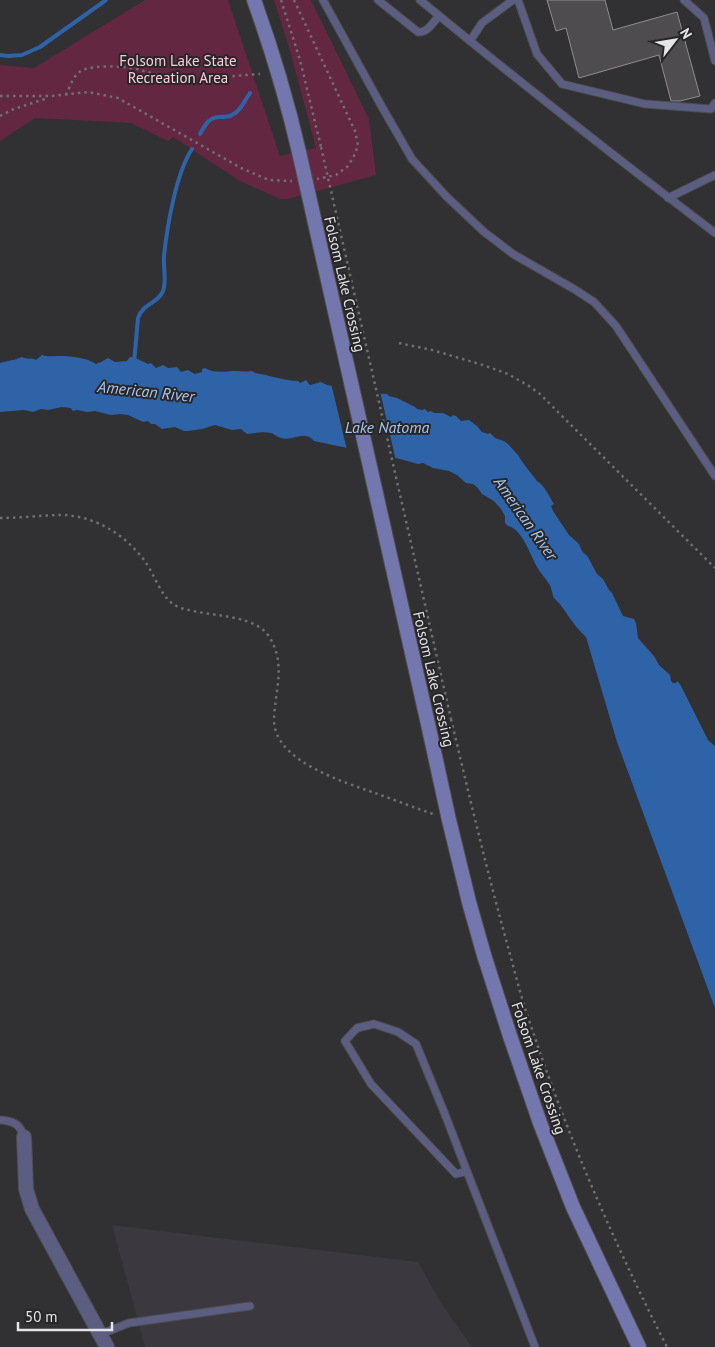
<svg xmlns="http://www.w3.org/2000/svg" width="715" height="1347" viewBox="0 0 715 1347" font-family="'PT Sans',sans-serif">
	<rect width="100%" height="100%" fill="#313032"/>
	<path fill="#3c3840" d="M112,1225L418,1262L443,1306L472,1347H145Z"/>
	<path fill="#632742" d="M145,0H228L280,156L316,148L289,47L274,0H311L369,119L376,175L288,199H280L240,181L173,137L168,141L131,123L35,118L0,141V65L34,68Z"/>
	<path fill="#2f63a8" d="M42,355C47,357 52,356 57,356C70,356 86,357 96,364L101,362L108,358L115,362L127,361L130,357H133L148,364L151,363L156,368L163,365L168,368L177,367L181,372L188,370L195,374L202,372V369L205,368C215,374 224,371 236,371C241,371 246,372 252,371L255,373C269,375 285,381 298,381L300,383L306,380L310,385L321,382L327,385L367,393L387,394L389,396L397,398L415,407L417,409L422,410L425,409L428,412L431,411L434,413H443L451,417L453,415L456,416L461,421L469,420L477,426L482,432L488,434L490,433L495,438L504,441L508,444L518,455L523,463L537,481C545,486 549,496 554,504L551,506L553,511L569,535L579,544L582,551L588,557L597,574L603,579L609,590L612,593L623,616L634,619L636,623L638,638L654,656L659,665L670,675L671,681L673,683H676L677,681L680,684L708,740L715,746V1008L617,742L586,637C577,629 569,617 562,607C560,603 556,601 554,598C552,594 552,588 549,584C545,577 539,572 536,565C530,554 522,529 508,526L505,523V516L501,509L494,501L482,494L477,487L473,484L466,483L457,475L449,471L433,468L423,463L418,464L400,459L314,441C304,429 293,442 281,438C277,437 274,434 271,433C262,431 256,433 247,434L241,429L232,430L215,425L202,429L188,431H184L175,427L162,429L155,424H151L148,421L143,422L128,415L120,414L111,415L95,411L87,412L77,410L73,411L71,408L62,407L48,410L41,409L33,412L24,410L0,412V363L12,360H14L22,357C26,360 32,357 36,360Z"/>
	<path fill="#313032" d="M331,383L345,384L358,389L380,391L396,461L384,460L364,453L358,454L351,453L347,450Z"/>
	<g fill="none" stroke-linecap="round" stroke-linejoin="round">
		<g stroke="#2f63a8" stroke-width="4">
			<path d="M0,55L8,56L22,55L40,47L106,0"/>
			<path d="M200,134C205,125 209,117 220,117C224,117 229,117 232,115C240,112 245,100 250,93"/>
			<path d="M134,363L138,318C144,302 158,304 163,291C167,280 163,267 164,256C167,227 176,173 192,149"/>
		</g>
	</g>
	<path fill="#4e4c4e" stroke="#8f8d8f" d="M547,0H605L613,30L677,12L700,96L680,101H671L659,55L579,78L566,28L556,31Z"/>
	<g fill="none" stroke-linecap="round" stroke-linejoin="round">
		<defs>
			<g id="service">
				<path d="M323,0L382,107L412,159L446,196L483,231L513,254L574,289L594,302L616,326L715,476"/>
				<path d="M378,0L418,32C428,33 433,22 439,16"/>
				<path d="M420,0C517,80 615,157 715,233"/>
				<path d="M518,0L537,54L562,84L645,104L711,109L715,103"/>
				<path d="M684,0L704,18L715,61"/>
				<path d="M470,41L482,23L513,0"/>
				<path d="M668,198L715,175"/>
				<path d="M0,1120C14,1121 20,1124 24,1137"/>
				<path d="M467,1171L456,1174L371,1084L345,1041L357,1028L374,1024L398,1032L416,1044L444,1112L535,1347"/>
				<path d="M101,1334L129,1323L250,1306"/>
			</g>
			<path id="minor" d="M24,1137L26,1189L32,1209L107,1347"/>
			<g id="secondary">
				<path d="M254,0C272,50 287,100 299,152"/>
				<path d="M428,724L449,820L469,902L484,955L510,1036L540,1123L573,1207L639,1347"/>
			</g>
		</defs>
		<use href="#service" stroke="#4e4d4f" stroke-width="9"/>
		<use href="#minor" stroke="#4e4d4f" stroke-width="16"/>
		<use href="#secondary" stroke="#4e4d4f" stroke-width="16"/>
		<g stroke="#706f71" stroke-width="2.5" stroke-dasharray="2.5 4" stroke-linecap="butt">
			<path d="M281,0L300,60L321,147"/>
			<path d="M294,0L355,131L358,145L355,154L348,166L336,175L317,179"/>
			<path d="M66,95C70,87 74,73 83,70C95,65 123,66 137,69C148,72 159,76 171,77C200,80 230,76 260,74"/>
			<path d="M0,96H51L88,92L118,98L241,168L269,180L292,181"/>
			<path d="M0,116L14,109L48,98"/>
			<path d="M399,343L432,350L483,365L508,374L529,386L540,394L568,422L715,568"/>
			<path d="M0,518C21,518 43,515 64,515C97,517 125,535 144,560C154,573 160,595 173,604C180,609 189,610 198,612C219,616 255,617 268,635C287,663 275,689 274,719C273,761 344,782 375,793C395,800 415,808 436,815"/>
			<path d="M451,719C469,795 487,871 508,947C515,972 521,998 530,1023C567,1135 614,1243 667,1347"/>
		</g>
		<use href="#service" stroke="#5b5e81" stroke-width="7"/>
		<use href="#minor" stroke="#5b5e81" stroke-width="14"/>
		<use href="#secondary" stroke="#7377ae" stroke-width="14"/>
		<defs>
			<path id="secondary-bridge" d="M299,152L428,724"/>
		</defs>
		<use href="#secondary-bridge" stroke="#4e4d4f" stroke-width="16" stroke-linecap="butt"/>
		<path stroke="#706f71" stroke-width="2.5" stroke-dasharray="2.5 4" stroke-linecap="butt" d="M321,147L451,719"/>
		<use href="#secondary-bridge" stroke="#7377ae" stroke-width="14"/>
	</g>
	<g text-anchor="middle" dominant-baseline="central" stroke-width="4" stroke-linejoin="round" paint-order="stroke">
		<g font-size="15" fill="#fdcbdd" stroke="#272628">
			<text x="178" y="60">Folsom Lake State<tspan x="178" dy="17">Recreation Area</tspan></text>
		</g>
		<g font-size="15" fill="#e5e4e6" stroke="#272628">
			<text transform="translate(345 284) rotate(77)">Folsom Lake Crossing</text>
			<text transform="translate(434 679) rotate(77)">Folsom Lake Crossing</text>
			<text transform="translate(539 1068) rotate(71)">Folsom Lake Crossing</text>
		</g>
		<g font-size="16" font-style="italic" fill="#abc6ec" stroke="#272628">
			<text transform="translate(146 391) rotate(6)">American River</text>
			<text x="387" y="427">Lake Natoma</text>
			<text transform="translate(526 518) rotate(55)">American River</text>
		</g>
	</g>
	<g transform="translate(675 40) rotate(59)" stroke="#272628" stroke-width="4" paint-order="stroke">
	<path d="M0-4L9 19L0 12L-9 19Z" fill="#e5e4e6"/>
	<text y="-8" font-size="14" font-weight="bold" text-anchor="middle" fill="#e5e4e6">N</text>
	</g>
	<path d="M18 1322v8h94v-8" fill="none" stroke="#e5e4e6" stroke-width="2.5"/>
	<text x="25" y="1322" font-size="15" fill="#e5e4e6" stroke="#272628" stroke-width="4" paint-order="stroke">50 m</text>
</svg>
